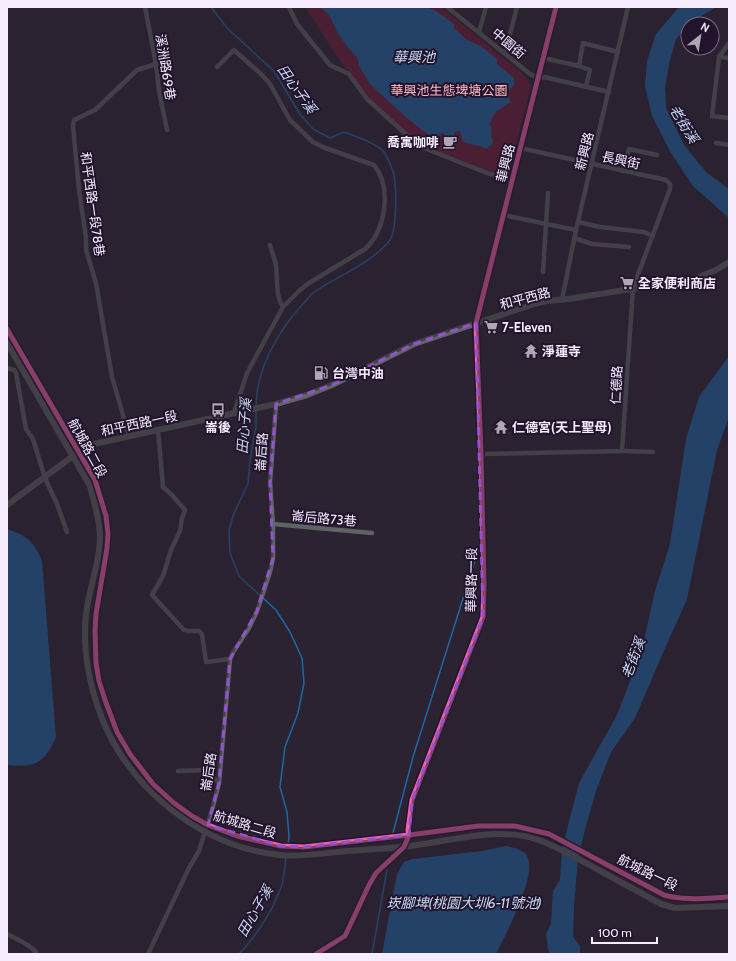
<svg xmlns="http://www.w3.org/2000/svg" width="736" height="961" viewBox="0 0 736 961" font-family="Cabin,'Noto Sans TC',sans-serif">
	<rect width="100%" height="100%" fill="#2b2331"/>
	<path fill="#721b35" d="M305,7H441L523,74L531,86L508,175L485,170L427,147L416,140L369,99L352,74L345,68Z"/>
	<g fill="#1c68a9">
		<path d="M320,7H427L430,9L436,11L454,24V28L467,40L481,46L497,59V64L514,78V84L511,89L505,87C505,92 510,96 510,102C499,112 497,106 490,123C492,129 490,135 493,141L492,145L489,146L487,149C478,144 470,146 462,140L460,131L455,132L453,137L445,136L443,133L439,134L440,140H438L422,130L407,118L370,84L359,66L357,57L349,49L337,32L332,20L328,14Z"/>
		<path d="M679,7H716L688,24L676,39L669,64L665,88L666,108L684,145L707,173L729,189V218L693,186L671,153L652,116L645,86L647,61L656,34Z"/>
		<path d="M729,356V417L717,450L687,599L662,655L635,718L611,752L597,788L586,826L578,857L574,906L573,937L580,946V954H550L548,949L546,934L551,924L553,891L560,880L562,849L579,783L617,715L634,671L645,636L655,591L670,544L686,439L699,397Z"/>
		<path d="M7,529C27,536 34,542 42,561L56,738C42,765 36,767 7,765Z"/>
		<path d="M506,846C513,848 523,849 527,856C538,875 505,935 496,954H382L397,874L404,862L413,859L482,851Z"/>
	</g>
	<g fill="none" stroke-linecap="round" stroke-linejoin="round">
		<g stroke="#1c68a9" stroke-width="1.5">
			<path d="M211,7L227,28L275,72L299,113L313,129L330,138L344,132C355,136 376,143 384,152C387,157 391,166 393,171C397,184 397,230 390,240C370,265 338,275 313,293C309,296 306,301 303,304C278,331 256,369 256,407"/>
			<path d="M256,410V427L250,460L248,484L234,513L229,530L230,553L239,576L276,610L290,632L302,658L304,683L298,713L285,747L280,787L287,812L289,836L288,845"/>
			<path d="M393,833L413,757L478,551"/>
			<path d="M239,954C257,935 273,910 282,885C284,876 285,866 286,857"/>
			<path d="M372,954L387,870"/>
		</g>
		<g stroke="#5e6364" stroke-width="4.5">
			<path d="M145,7L156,64L159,91L167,130"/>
			<path d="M289,7L297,24L330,65L349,74L367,99L419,146L487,173L512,180"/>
			<path d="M447,7L530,74L538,78L544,77L609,92"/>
			<path d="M479,32L486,7"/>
			<path d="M729,43L719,57L729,58"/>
			<path d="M505,53L517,7"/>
			<path d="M719,57L712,116L729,118"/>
			<path d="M543,58L579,66L590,70L586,86"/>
			<path d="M579,66L583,43L618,52"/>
			<path d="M217,67L234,50L262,75L270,84L290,120L313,142L325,148L374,165C392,187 386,230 365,249L309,283L299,291L283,307L247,373L234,413"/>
			<path d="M716,143L729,145"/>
			<path d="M623,171L629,149L657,155"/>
			<path d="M503,215L576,230"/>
			<path d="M578,222L600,227L644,232L653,236"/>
			<path d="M574,238L592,244L629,247"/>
			<path d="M270,245C272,252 275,259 276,266C278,279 275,296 283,307"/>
			<path d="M543,272L548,193"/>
			<path d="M562,300L576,230L628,7"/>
			<path d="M476,323L556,7"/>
			<path d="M7,368L14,370L16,373L26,429L33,439L45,478L57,504L67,532"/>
			<path d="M158,430L163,487L172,495L185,510L182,518L180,531L171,550L163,576L152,595L184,630L189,631H199L202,634L206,662L230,659"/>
			<path d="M129,436L112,377L96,283L86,250V238L79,190L73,126L74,120L95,110L137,70L156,64"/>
			<path d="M622,451L653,452"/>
			<path d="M481,454L622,451L633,288L670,189V184L666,180L520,148"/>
			<path d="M273,524L372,533"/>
			<path d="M178,771L206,770L219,783"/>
			<path d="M7,934C16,939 29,944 36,952"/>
			<path d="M148,954L189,868L199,851L213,806L219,783L230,659L233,652L249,628L257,611L270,572L273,558V524L270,482L276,404"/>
		</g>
		<g stroke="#5e6364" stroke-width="6">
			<path d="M7,329L95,480L106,516L108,534L107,548L96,614L95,631L96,663L99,681L105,700L117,732L130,754L153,784L174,803L192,816L208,825L237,836L281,846L304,847L409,835L478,826H515L549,834L664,895C685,901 707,898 729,897"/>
			<path d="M7,343L90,486C94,502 100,520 100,537C100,563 89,588 86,614C82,650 90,689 103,721C133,792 203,847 280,855C300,857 318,854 337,852C359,850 381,849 402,847C443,843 482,829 524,836C545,840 565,852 584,862C610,876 635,890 661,904L675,908L729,906"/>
			<path d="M7,505L73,456L94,444L276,404L307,395L332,385L414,344L534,304L546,301L568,299L694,279L716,270L729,262"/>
			<path d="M316,954L345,936L369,885L376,873L404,847L409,835L408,830L412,800L483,617L484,583L481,454L476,323"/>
		</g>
		<defs>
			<g id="cycleway">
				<path d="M7,329L95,480L106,516L108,534L107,548L96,614L95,631L96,663L99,681L105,700L117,732L130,754L153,784L174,803L192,816L208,825L237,836L281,846L304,847L409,835L478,826H515L549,834L664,895C685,901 707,898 729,897"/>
				<path d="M316,954L345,936L369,885L376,873L404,847L409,835L408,830L412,800L483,617L484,583L481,454L476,323L556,7"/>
			</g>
		</defs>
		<use href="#cycleway" stroke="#22142d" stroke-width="8"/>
		<use href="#cycleway" stroke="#f560ab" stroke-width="5"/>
	</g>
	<path d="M0 0H736V961H0ZM476,323L483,617L412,800L409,835L304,847L281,846L208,825L219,783L230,659L257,611L273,558L270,482L276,404L332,385L414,344Z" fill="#2b2331" fill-opacity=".55" fill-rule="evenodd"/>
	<path fill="none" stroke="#9452cc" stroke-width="3" stroke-dasharray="8 5" stroke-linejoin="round" d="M476,323L483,617L412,800L409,835L304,847L281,846L208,825L219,783L230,659L257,611L273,558L270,482L276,404L332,385L414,344Z"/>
	<defs>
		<symbol id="cafe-bare" viewBox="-9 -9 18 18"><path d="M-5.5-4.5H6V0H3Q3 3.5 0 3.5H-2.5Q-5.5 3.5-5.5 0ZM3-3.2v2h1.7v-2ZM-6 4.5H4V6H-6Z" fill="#afa6b6" stroke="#22142d" stroke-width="2.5" paint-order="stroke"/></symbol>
		<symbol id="supermarket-bare" viewBox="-9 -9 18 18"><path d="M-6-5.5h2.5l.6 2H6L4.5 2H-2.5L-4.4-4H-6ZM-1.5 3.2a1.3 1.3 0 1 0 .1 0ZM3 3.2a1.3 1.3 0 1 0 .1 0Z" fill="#afa6b6" stroke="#22142d" stroke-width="2.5" paint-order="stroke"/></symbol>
		<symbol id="temple-bare" viewBox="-9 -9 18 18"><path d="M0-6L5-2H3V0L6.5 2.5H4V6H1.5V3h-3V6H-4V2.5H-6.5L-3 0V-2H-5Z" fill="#afa6b6" stroke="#22142d" stroke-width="2.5" paint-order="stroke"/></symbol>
		<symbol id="fuel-bare" viewBox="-9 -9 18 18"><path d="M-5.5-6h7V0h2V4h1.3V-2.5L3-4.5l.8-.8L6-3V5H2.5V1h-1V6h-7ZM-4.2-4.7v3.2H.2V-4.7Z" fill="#afa6b6" stroke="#22142d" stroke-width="2.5" paint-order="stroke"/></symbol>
		<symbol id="bus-bare" viewBox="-9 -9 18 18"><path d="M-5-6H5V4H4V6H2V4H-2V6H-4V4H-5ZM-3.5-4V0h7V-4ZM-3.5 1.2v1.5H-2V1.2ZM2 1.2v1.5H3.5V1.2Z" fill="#afa6b6" stroke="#22142d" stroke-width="2.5" paint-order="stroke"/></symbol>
	</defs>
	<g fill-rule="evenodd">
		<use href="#cafe-bare" x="440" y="132" width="20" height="20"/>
		<use href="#supermarket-bare" x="617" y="273" width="20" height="20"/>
		<use href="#supermarket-bare" x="481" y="317" width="20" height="20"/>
		<use href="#temple-bare" x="521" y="341" width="20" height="20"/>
		<use href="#fuel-bare" x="311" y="363" width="20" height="20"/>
		<use href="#bus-bare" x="208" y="400" width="20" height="20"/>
		<use href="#temple-bare" x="491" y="417" width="20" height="20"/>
	</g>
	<g text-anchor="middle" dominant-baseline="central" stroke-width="4" stroke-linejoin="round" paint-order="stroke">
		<g font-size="13" fill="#f6ecfe" stroke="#22142d">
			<text transform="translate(509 43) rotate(40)">中園街</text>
			<text transform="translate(166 67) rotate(81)">溪洲路69巷</text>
			<text transform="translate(584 151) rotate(-76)">新興路</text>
			<text transform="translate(621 160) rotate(12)">長興街</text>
			<text transform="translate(505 163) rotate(-76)">華興路</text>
			<text transform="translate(93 204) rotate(82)">和平西路一段78巷</text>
			<text transform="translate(525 298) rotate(-15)">和平西路</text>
			<text transform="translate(616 385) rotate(-87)">仁德路</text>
			<text transform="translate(139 423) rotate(-12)">和平西路一段</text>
			<text transform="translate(88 448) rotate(61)">航城路二段</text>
			<text transform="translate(261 452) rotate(-86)">崙后路</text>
			<text transform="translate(324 518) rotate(5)">崙后路73巷</text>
			<text transform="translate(471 580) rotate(-89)">華興路一段</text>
			<text transform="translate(208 772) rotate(-81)">崙后路</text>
			<text transform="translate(245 824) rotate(17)">航城路二段</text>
			<text transform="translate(648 872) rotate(26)">航城路一段</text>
		</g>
		<g font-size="13" fill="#fdb9c3" stroke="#22142d">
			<text x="449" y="90">華興池生態埤塘公園</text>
		</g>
		<g font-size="13" font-weight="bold" fill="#f6ecfe" stroke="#22142d" text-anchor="start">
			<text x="439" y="142" text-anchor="end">喬寓咖啡</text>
			<text x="638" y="283">全家便利商店</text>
			<text x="502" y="327">7-Eleven</text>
			<text x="542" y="351">淨蓮寺</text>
			<text x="332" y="373">台灣中油</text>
			<text x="218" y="427" text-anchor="middle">崙後</text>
			<text x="512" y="427">仁德宮(天上聖母)</text>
		</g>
		<g font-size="14" font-style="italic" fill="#c5dbf2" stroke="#22142d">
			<text x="414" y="57">華興池</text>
			<text transform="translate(297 89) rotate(55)">田心子溪</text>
			<text transform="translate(684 124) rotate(58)">老街溪</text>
			<text transform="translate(244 426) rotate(-86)">田心子溪</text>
			<text transform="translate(633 658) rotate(-69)">老街溪</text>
			<text x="464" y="903">崁腳埤(桃園大圳6-11號池)</text>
			<text transform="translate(255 911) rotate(-60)">田心子溪</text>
		</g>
	</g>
	<rect width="736" height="961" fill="none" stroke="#f6ecfe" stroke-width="16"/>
	<g transform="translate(700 36) rotate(30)"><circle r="19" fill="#22142d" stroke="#776a81"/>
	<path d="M0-3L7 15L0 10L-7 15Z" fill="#afa6b6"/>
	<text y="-6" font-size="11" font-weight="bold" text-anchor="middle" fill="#f6ecfe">N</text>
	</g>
	<path d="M592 937v6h65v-6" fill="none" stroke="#f6ecfe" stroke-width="2"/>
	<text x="598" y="937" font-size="12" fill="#f6ecfe" stroke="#22142d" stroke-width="3" paint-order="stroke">100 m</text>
</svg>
